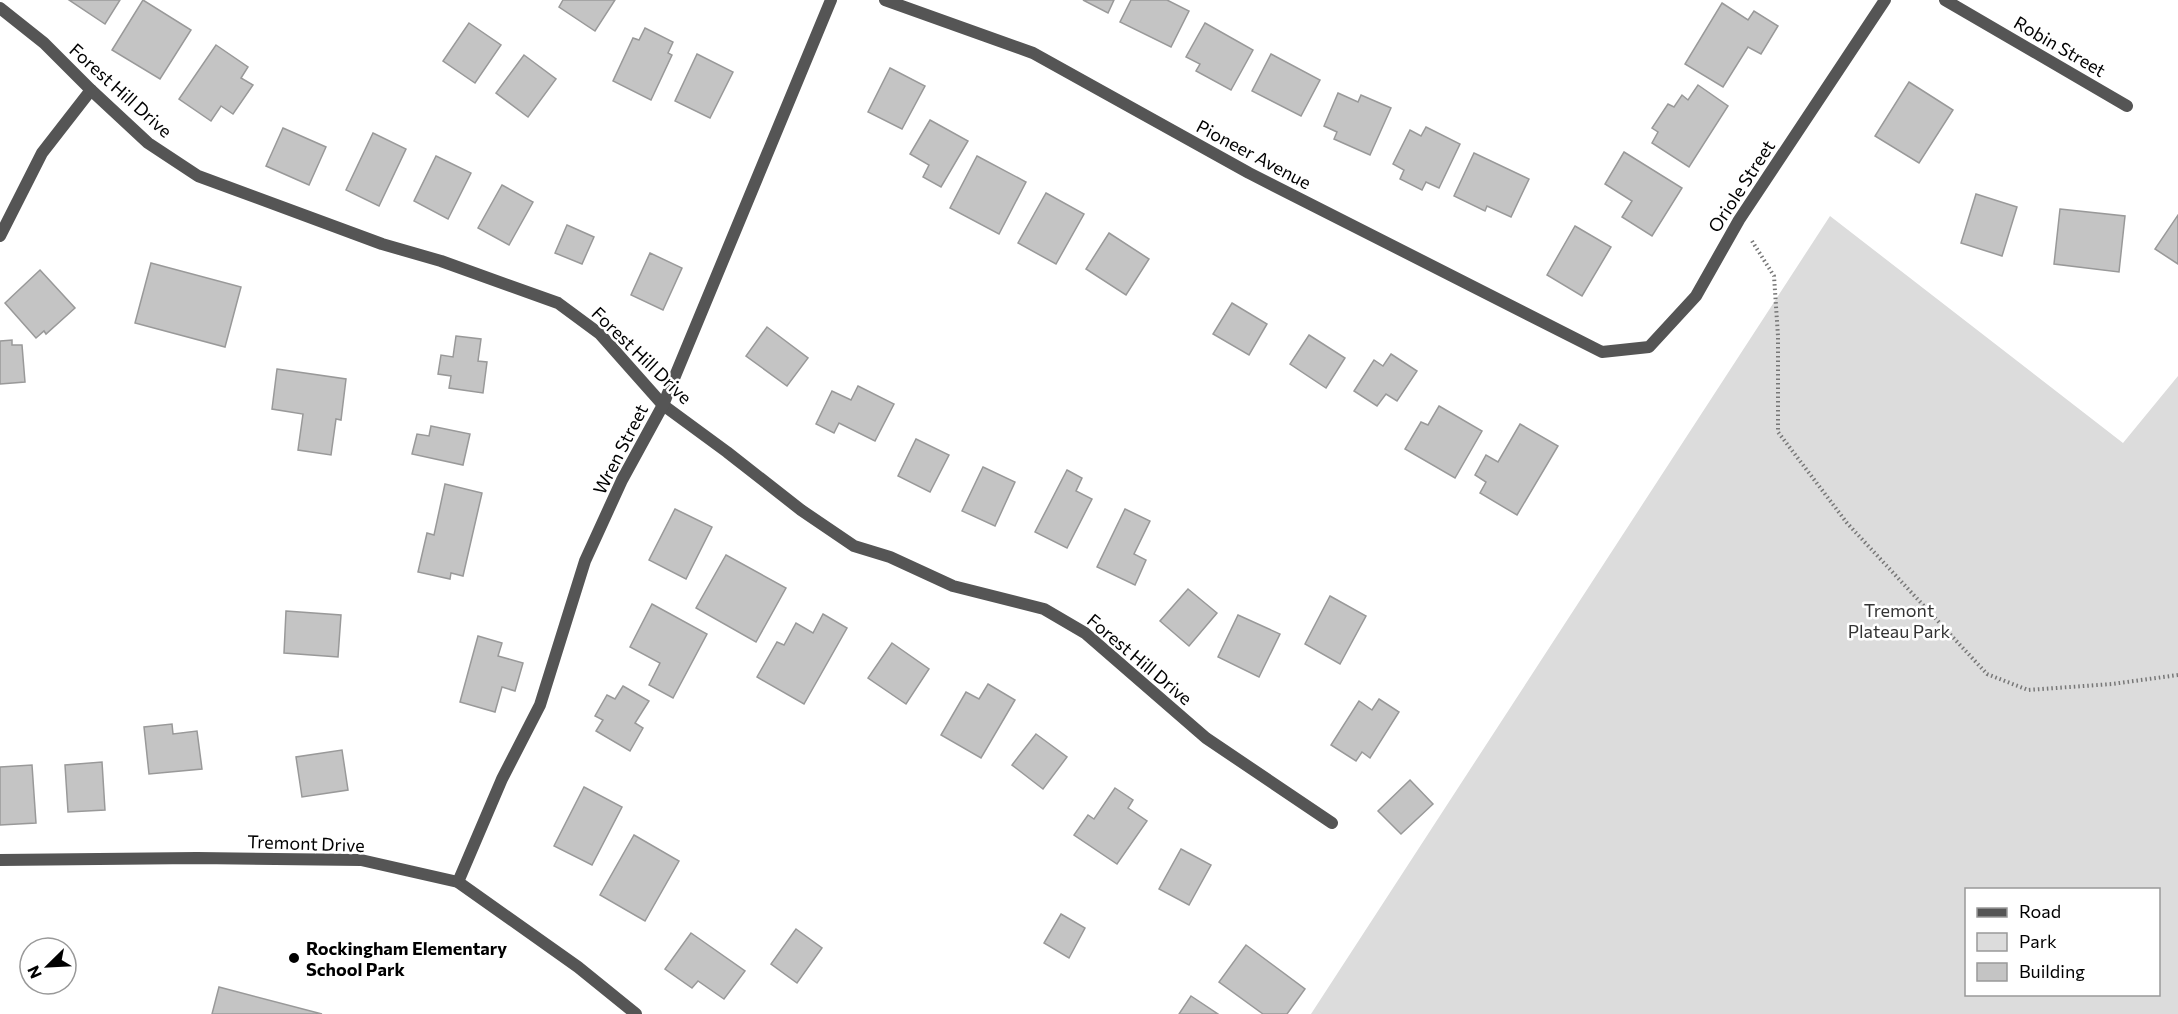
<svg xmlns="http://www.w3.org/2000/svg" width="2178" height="1014" viewBox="0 0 2178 1014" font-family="Commissioner,sans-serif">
	<rect width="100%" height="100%" fill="#fff"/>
	<path fill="#dcdcdc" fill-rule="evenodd" d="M1830,216L2123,443L2178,376V1014H1311ZM1966,890H2158V994H1966Z"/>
	<g fill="#c4c4c4" stroke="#999" stroke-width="1.5">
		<path d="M69,0H120L105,24Z"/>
		<path d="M143,0L191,30L160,79L112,50Z"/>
		<path d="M563,0H615L595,31L559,7Z"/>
		<path d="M1083,0H1114L1108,13Z"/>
		<path d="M1131,0H1167L1189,11L1171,47L1120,22Z"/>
		<path d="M1722,3L1748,20L1754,11L1778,26L1761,54L1748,47L1723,87L1685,64Z"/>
		<path d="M469,23L501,45L475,83L443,61Z"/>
		<path d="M1205,23L1253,50L1231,90L1196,71L1200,64L1186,57Z"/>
		<path d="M645,28L673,42L668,53L672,55L651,100L613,81L633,38L639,40Z"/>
		<path d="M216,45L248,67L241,78L253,85L233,114L221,106L211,121L179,99Z"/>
		<path d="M697,54L733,72L710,118L675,101Z"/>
		<path d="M1271,54L1320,80L1301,116L1252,91Z"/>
		<path d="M524,55L556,79L528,117L496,93Z"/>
		<path d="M890,68L925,86L902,129L868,112Z"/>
		<path d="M1909,82L1953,110L1919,163L1875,136Z"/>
		<path d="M1698,85L1728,106L1689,167L1652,143L1658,132L1652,128L1668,104L1674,107L1682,95L1688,100Z"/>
		<path d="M1338,93L1358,102L1361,95L1391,108L1370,155L1334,139L1337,132L1324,126Z"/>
		<path d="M930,120L968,141L941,187L923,177L929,165L910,154Z"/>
		<path d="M1426,127L1460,144L1439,188L1426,182L1422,190L1400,179L1404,170L1393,164L1410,130L1421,136Z"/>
		<path d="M283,128L326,147L309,185L266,166Z"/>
		<path d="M373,133L406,149L379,206L346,190Z"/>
		<path d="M1624,152L1682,188L1652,236L1622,217L1632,201L1605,184Z"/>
		<path d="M1474,153L1529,179L1511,217L1487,206L1485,211L1454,196Z"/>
		<path d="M436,156L471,173L448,219L414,201Z"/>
		<path d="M977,156L1026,182L999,234L950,208Z"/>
		<path d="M502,185L533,202L509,245L478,228Z"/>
		<path d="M1046,193L1084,214L1056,264L1018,243Z"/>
		<path d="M1976,194L2017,207L2002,256L1961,243Z"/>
		<path d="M2060,209L2125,216L2119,272L2054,264Z"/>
		<path d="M2178,215V264L2155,249Z"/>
		<path d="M567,225L594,237L582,264L555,253Z"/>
		<path d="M1575,226L1611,247L1582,296L1547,275Z"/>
		<path d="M1109,233L1149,259L1126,295L1086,269Z"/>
		<path d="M650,253L682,268L663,310L631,295Z"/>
		<path d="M151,263L241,287L225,347L135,323Z"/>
		<path d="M40,270L75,308L46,334L44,331L36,338L5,303Z"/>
		<path d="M1232,303L1267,324L1249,355L1213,334Z"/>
		<path d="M767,327L808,358L787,386L746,356Z"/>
		<path d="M1309,335L1345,358L1326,388L1290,364Z"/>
		<path d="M456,336L481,339L478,361L487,362L483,393L449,388L451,376L438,374L441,355L453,357Z"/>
		<path d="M12,340V345H22L25,382L0,384V341Z"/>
		<path d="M1391,354L1417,371L1397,401L1386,394L1377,406L1354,391L1374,360L1383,366Z"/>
		<path d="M277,369L346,379L341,420L336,419L331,455L298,450L303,414L272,409Z"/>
		<path d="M858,386L894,404L875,441L839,423L834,433L816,424L832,391L851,400Z"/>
		<path d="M1439,406L1482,431L1455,478L1405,449L1421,422L1428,425Z"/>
		<path d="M1520,424L1558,446L1517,515L1480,493L1486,482L1475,475L1486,455L1498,462Z"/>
		<path d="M431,426L470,434L463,465L412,454L417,434L429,436Z"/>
		<path d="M916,439L949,455L930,492L898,476Z"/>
		<path d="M983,467L1015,482L995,526L962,511Z"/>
		<path d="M1067,470L1082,478L1076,491L1092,499L1067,548L1035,532Z"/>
		<path d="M445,484L482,493L463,576L451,573L450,579L418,572L427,533L434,535Z"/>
		<path d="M675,509L712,527L686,579L649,560Z"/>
		<path d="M1125,509L1150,521L1134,554L1146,560L1135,585L1097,567Z"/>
		<path d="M726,555L786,588L756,642L696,608Z"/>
		<path d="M1188,589L1217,613L1189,646L1160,621Z"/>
		<path d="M1330,596L1366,616L1340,664L1305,644Z"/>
		<path d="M652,604L707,634L673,698L649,685L660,663L630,647Z"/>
		<path d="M286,611L341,615L338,657L284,653Z"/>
		<path d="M823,614L847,628L804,704L757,677L777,642L784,645L796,623L813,633Z"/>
		<path d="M1238,615L1280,634L1259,677L1218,657Z"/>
		<path d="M478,636L502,643L498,656L523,663L515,691L502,687L495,712L460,702Z"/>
		<path d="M892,643L929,669L906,704L868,678Z"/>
		<path d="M988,684L1015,700L981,758L941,735L966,692L979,699Z"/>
		<path d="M623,686L649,701L635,723L643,728L630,751L596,731L603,720L595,716L607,695L615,699Z"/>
		<path d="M1379,699L1399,712L1370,758L1362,752L1356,761L1331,745L1359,701L1372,710Z"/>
		<path d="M172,724L173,734L197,731L202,769L149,774L144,727Z"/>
		<path d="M1036,734L1067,757L1043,789L1012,765Z"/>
		<path d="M342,750L348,790L302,797L296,757Z"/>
		<path d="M102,762L105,810L68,812L65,765Z"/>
		<path d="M32,765L36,823L0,825V767Z"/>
		<path d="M1410,780L1433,804L1401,834L1378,811Z"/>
		<path d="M584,787L622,807L592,865L554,846Z"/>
		<path d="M1115,788L1133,800L1128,808L1147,821L1117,864L1074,835L1088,815L1094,819Z"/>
		<path d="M634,835L679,861L645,921L600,895Z"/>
		<path d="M1181,849L1211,865L1189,905L1159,889Z"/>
		<path d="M1061,914L1085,928L1069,958L1044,943Z"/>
		<path d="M796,929L822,948L797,983L771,964Z"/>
		<path d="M691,933L745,971L724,999L698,981L692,988L665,969Z"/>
		<path d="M1246,945L1305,989L1287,1014H1263L1219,982Z"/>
		<path d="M219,987L322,1014H212Z"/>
		<path d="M1191,996L1218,1014H1179Z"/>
	</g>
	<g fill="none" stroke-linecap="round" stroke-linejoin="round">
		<path stroke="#777" stroke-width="4" stroke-dasharray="1.5 3" stroke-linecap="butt" d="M1752,241L1774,276L1778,336V432L1847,523L1987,674L2028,690L2112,684L2178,675"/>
		<path stroke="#555" stroke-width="12" d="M0,236L42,153L91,90"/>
		<g stroke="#555" stroke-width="12">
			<path d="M885,0L1033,53L1249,173L1602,352L1649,347L1696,296L1739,220L1885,0"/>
			<path d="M1945,0L2127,106"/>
			<path d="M0,8L44,43L91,90L148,143L198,176L382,244L441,261L558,303L600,334L663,405L727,452L801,510L854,546L890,557L953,586L1044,609L1085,633L1206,738L1332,823"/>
			<path d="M0,860L197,858L361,860L458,882L578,967L636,1014"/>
			<path d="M458,882L502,779L540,705L585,561L622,480L663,405L831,0"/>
		</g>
	</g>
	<circle fill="#000" stroke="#fff" stroke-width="2" cx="294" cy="958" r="6"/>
	<g text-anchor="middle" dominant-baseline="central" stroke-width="5" stroke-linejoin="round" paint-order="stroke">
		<g font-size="18" fill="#000" stroke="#fff">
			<text transform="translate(2060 46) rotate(30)">Robin Street</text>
			<text transform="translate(121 90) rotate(42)">Forest Hill Drive</text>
			<text transform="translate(1254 154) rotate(28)">Pioneer Avenue</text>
			<text transform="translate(1741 186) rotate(-57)">Oriole Street</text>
			<text transform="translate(642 355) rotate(44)">Forest Hill Drive</text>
			<text transform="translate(620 449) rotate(-63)">Wren Street</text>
			<text transform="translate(1140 659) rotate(40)">Forest Hill Drive</text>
			<text transform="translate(306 843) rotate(2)">Tremont Drive</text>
		</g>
		<g font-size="18" fill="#333" stroke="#fff">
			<text x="1899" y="610">Tremont<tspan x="1899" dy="21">Plateau Park</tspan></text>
		</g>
		<g font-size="18" font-weight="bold" fill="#000" stroke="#fff" text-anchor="start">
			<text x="306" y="948">Rockingham Elementary<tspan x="306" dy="21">School Park</tspan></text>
		</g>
	</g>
	<rect x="1965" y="888" width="195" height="108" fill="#ffffff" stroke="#999999" stroke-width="1.5"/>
	<rect x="1977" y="908" width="30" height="9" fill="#555555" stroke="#999999" stroke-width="1.5"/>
	<text x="2019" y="918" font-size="18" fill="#000000">Road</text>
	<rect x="1977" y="933" width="30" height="18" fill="#dcdcdc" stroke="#999999" stroke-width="1.5"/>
	<text x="2019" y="948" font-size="18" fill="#000000">Park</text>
	<rect x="1977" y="963" width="30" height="18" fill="#c4c4c4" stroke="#999999" stroke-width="1.5"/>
	<text x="2019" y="978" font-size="18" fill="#000000">Building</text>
	<g transform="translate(48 966) rotate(246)"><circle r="28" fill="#ffffff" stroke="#999999" stroke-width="1.5"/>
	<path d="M0-4.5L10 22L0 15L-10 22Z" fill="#000000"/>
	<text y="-9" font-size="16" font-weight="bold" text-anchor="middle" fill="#000000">N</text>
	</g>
</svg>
